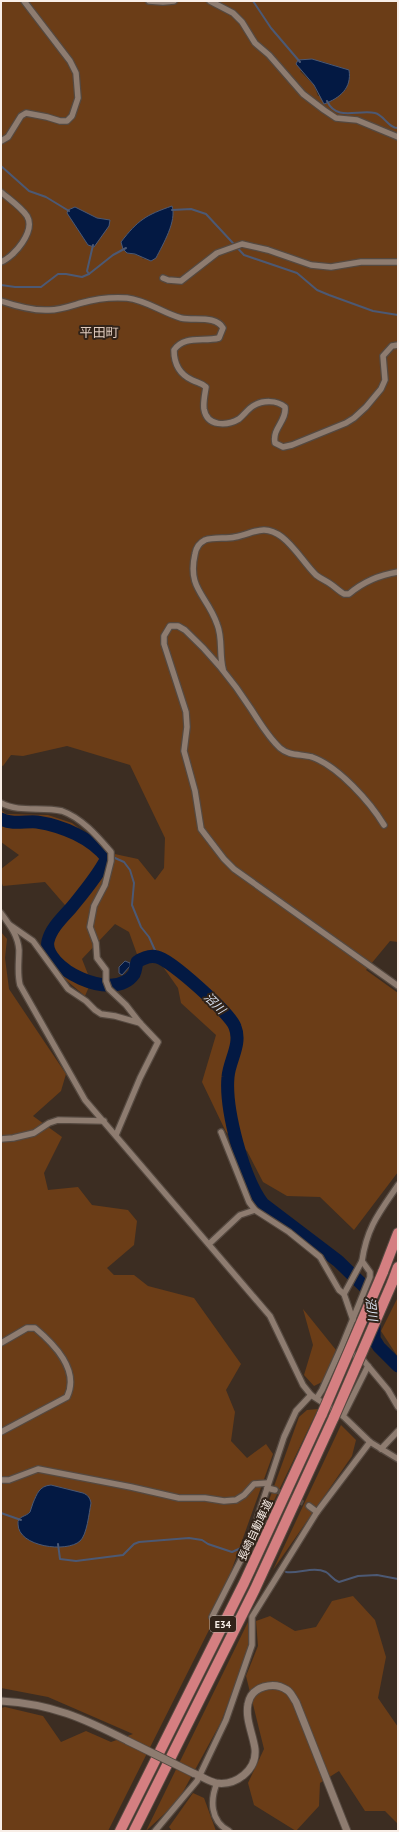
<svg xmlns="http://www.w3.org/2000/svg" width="399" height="1832" viewBox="0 0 399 1832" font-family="'PT Sans','Noto Sans JP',sans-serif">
	<rect width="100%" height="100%" fill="#3c2d22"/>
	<g fill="#6b3d17" fill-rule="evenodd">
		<path d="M1,1H398V942L390,941L366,970L398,993V1172L354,1230L320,1197L287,1196L263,1182L247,1151L226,1132L202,1082L216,1035L181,1003L178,988L161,964L138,957L129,932L115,924L82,959L91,982L85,996L61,976L45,954L71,912L45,882L3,886L1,881V869L19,855L1,842V810L6,814L48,815L72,823L110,853L138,859L155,880L164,868L165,838L130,765L67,746L23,756L11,755L3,766L1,765ZM321,61L349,70L350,75L346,90L318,96L314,85L300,71ZM75,207L97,218L110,220L94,246L88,245L67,213L68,210ZM171,224L160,251L143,259L141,256L127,253Z"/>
		<path d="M1,932L7,939L5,958L9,989L66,1074L61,1091L33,1116L62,1137L44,1173L48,1190L78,1187L92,1205L128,1210L137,1221L134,1245L107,1268L114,1275H134L148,1286L194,1298L241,1364L226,1390L235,1412L231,1441L247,1458L266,1444L273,1454L213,1622L108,1831H1V1708L5,1707L43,1716L61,1742L86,1731L111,1742L133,1734L48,1697L1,1688ZM51,1485L69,1489L58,1546L55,1547C35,1542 23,1544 18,1521C21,1516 27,1516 30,1511C37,1501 35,1486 51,1485Z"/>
		<path d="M398,1297V1357L381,1331Z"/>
		<path d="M303,1309L336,1350L322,1382L314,1386L304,1375L313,1345Z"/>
		<path d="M318,1409L254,1542L299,1417L307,1410Z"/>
		<path d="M341,1425L356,1440L352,1456L273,1570Z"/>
		<path d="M353,1596L375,1620L386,1657L378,1698L398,1727V1824L385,1811H365L339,1771L320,1783L319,1806L296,1831L254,1805L248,1783L264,1749L246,1676L258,1646L256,1621L270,1616L295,1631L316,1627L332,1601Z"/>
		<path d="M248,1622V1650L221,1722L178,1801L146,1831Z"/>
		<path d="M193,1793L204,1798L216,1831H172L169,1827Z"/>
	</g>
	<g fill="#031943" stroke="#4c5974">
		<path d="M312,59L349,70C352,88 340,98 324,104L314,85L296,64L298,60Z"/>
		<path d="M172,206C177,221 163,244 156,258L151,261L135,254L127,253L123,249L121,242C138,220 146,215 172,206Z"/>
		<path d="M75,207L97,218L110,220L109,226L94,247L88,245L67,213L68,210Z"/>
		<path d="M125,961L130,963V966L122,975L119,973V967Z"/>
		<path d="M51,1485L83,1493C88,1495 90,1498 91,1503C89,1513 87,1535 80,1541C67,1553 18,1547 18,1524C17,1516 26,1517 30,1512C31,1509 32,1506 33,1503C37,1494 39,1486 51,1485Z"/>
	</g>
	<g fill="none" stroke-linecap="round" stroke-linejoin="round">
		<g stroke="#4c5974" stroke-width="2">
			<path d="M253,1L271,28L300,62"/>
			<path d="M327,101C337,122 358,109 375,113C384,115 388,128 398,128"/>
			<path d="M1,166L29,191L46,197L69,211"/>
			<path d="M172,210L191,209L206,214L244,255L297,273L317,290L329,295L373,311L398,315"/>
			<path d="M89,274L87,271L93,245"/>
			<path d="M1,285L15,287H41L58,274H66L82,277L89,274L113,255L126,248"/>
			<path d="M115,858L124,862L130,870L134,883L132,905L141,927L149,937L158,957"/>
			<path d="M1,1513L21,1520"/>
			<path d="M58,1544L60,1559L76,1561L123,1555L134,1544L139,1542L189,1538L202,1540L208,1544L232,1552L241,1548"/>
			<path d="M286,1572C299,1574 313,1566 326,1572C331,1575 333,1580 339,1582L358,1576L377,1575L398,1579"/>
		</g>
		<path stroke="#031943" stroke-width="13" d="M1,819C13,825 25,821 37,822C63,826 91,838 107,858C97,877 84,892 71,908C63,917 51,928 48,941C42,967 113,1004 134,974C136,970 136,965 137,962C143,958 150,955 157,957C170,959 231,1014 235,1027C242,1044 229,1061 228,1077C225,1109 243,1178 263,1204L338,1261L370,1292L374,1311V1339L379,1347L398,1366"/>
		<path stroke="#584a40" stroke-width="5.5" stroke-dasharray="5.5 3" stroke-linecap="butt" d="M275,1490L309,1506"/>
		<defs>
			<g id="minor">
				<path d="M149,1L163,2L174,1"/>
				<path d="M210,1L233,13L242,22L255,43L269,55L303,94L324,110L336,118L357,120L398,137"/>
				<path d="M1,141L8,137L21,116L26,113L47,117L60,121H67L72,116L78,98L76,73L70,61L24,1"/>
				<path d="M1,192C9,199 21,207 27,216C36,231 14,257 1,262"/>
				<path d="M163,278L168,280L181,281L217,253L242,244L268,250L311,265L331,267L361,262H398"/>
				<path d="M1,301C16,306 33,311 49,310C60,310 71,306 81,303C95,299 113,297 127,298C146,300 163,313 181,318C194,321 216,315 223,328L219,338C203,342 184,335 174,350C174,364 179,374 192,380C198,383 202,383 206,387C205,394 203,402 204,409C207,427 227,426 239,419C244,415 248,409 253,406C263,400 277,400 285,407C287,421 272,428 275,443L283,447L292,445L346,423L354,418L366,407L381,389L385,380L383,356L392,346L398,345"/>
				<path d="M223,669C219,654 223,638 217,624C207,595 187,589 195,554C196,548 199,543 205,540C214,537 226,539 235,537C253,534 263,523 282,537C295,547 304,563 316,575C321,579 327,581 332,585C336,588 339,591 344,594H349C364,581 379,575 398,572"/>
				<path d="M1,803C19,813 42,806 62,811C82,818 98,837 111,852V861L105,885L94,906L90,927L96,943L97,958L106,970V981L109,989L126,1005L140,1023L158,1042L140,1078L116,1135"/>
				<path d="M384,825C370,802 338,766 312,757C301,754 289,756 280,748C268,737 260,723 251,709C233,681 210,653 185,630L178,626H170L164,636V644L186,712L187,727L184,751L195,791L201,829L224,859L234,869L398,986"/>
				<path d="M1,913C9,924 18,935 19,950C19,962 17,973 20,985L85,1100L270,1316L303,1385L311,1395L343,1416L370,1442L398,1459"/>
				<path d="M10,925L33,941L68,989L86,1001L95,1010L101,1014L115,1016L140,1023"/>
				<path d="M221,1132L249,1202L255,1210"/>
				<path d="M1,1139L13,1138L34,1133L49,1123L58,1120L104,1121"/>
				<path d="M209,1244L240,1215L255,1210L289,1232L320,1257L339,1290L344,1294L353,1320"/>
				<path d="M344,1294L362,1261"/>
				<path d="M1,1343L27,1328H35C54,1344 80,1370 67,1397L1,1432"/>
				<path d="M347,1351L363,1360L388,1390L398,1407"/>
				<path d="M317,1398L322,1390L341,1348L370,1277V1272L362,1261C367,1227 379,1213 398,1185"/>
				<path d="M343,1416L368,1366"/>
				<path d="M381,1449L398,1431"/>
				<path d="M1,1480H9L38,1469L131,1487L179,1498H205L224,1501L236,1500L244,1495L254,1484L268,1483"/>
				<path d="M267,1488L275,1490"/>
				<path d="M309,1506L317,1512"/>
				<path d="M212,1617L248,1546L284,1437L296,1411L311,1395"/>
				<path d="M217,1783C210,1800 210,1821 229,1831"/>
				<path d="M155,1831L197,1781L226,1720L252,1645V1617L317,1512L370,1442"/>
			</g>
			<g id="tertiary">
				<path d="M1,1701C52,1704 83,1718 128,1741"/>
				<path d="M193,1773C201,1776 208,1781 216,1783C236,1786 257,1770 255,1749C253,1734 245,1719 248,1704C251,1686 274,1681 287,1690C291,1692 293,1698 296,1702L347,1831"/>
			</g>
			<g id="motorway">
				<path d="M383,1272L398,1233"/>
				<path d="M392,1283L398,1267"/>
				<path d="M120,1831L244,1583L322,1414"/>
				<path d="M134,1831L255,1589L334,1417"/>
			</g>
		</defs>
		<use href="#minor" stroke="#554940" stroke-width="8"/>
		<use href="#tertiary" stroke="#554940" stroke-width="9"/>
		<use href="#motorway" stroke="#554940" stroke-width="12"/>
		<use href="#minor" stroke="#8e7c70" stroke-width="5.5"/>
		<use href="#tertiary" stroke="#8e7c70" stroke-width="7"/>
		<use href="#motorway" stroke="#d57f81" stroke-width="10"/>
		<defs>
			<path id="tertiary-bridge" d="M128,1741L193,1773"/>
			<g id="motorway-bridge">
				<path d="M322,1414L383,1272"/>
				<path d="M334,1417L392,1283"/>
			</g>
		</defs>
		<use href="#tertiary-bridge" stroke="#554940" stroke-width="9" stroke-linecap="butt"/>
		<use href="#motorway-bridge" stroke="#554940" stroke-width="12" stroke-linecap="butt"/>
		<use href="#tertiary-bridge" stroke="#8e7c70" stroke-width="7"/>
		<use href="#motorway-bridge" stroke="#d57f81" stroke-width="10"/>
	</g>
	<g text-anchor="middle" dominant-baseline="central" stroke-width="4" stroke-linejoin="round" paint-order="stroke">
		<rect fill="#312319" stroke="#bcb1a9" stroke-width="1" x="210" y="1616" width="26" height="16" rx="3"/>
		<g font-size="10" font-weight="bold" fill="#f8eee7">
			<text x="223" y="1624">E34</text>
		</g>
		<g font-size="11" fill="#f8eee7" stroke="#312319">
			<text transform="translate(255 1530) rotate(-65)">長崎自動車道</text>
		</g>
		<g font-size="12" font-style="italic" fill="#dae3f2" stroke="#312319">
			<text transform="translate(215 1003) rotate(45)">沼川</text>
			<text transform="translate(372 1309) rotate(83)">沼川</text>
		</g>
		<g font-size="13" fill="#e0ccbf" stroke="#312319">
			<text x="99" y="332">平田町</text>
		</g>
	</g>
	<rect width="399" height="1832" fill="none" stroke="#f8eee7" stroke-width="4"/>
</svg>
